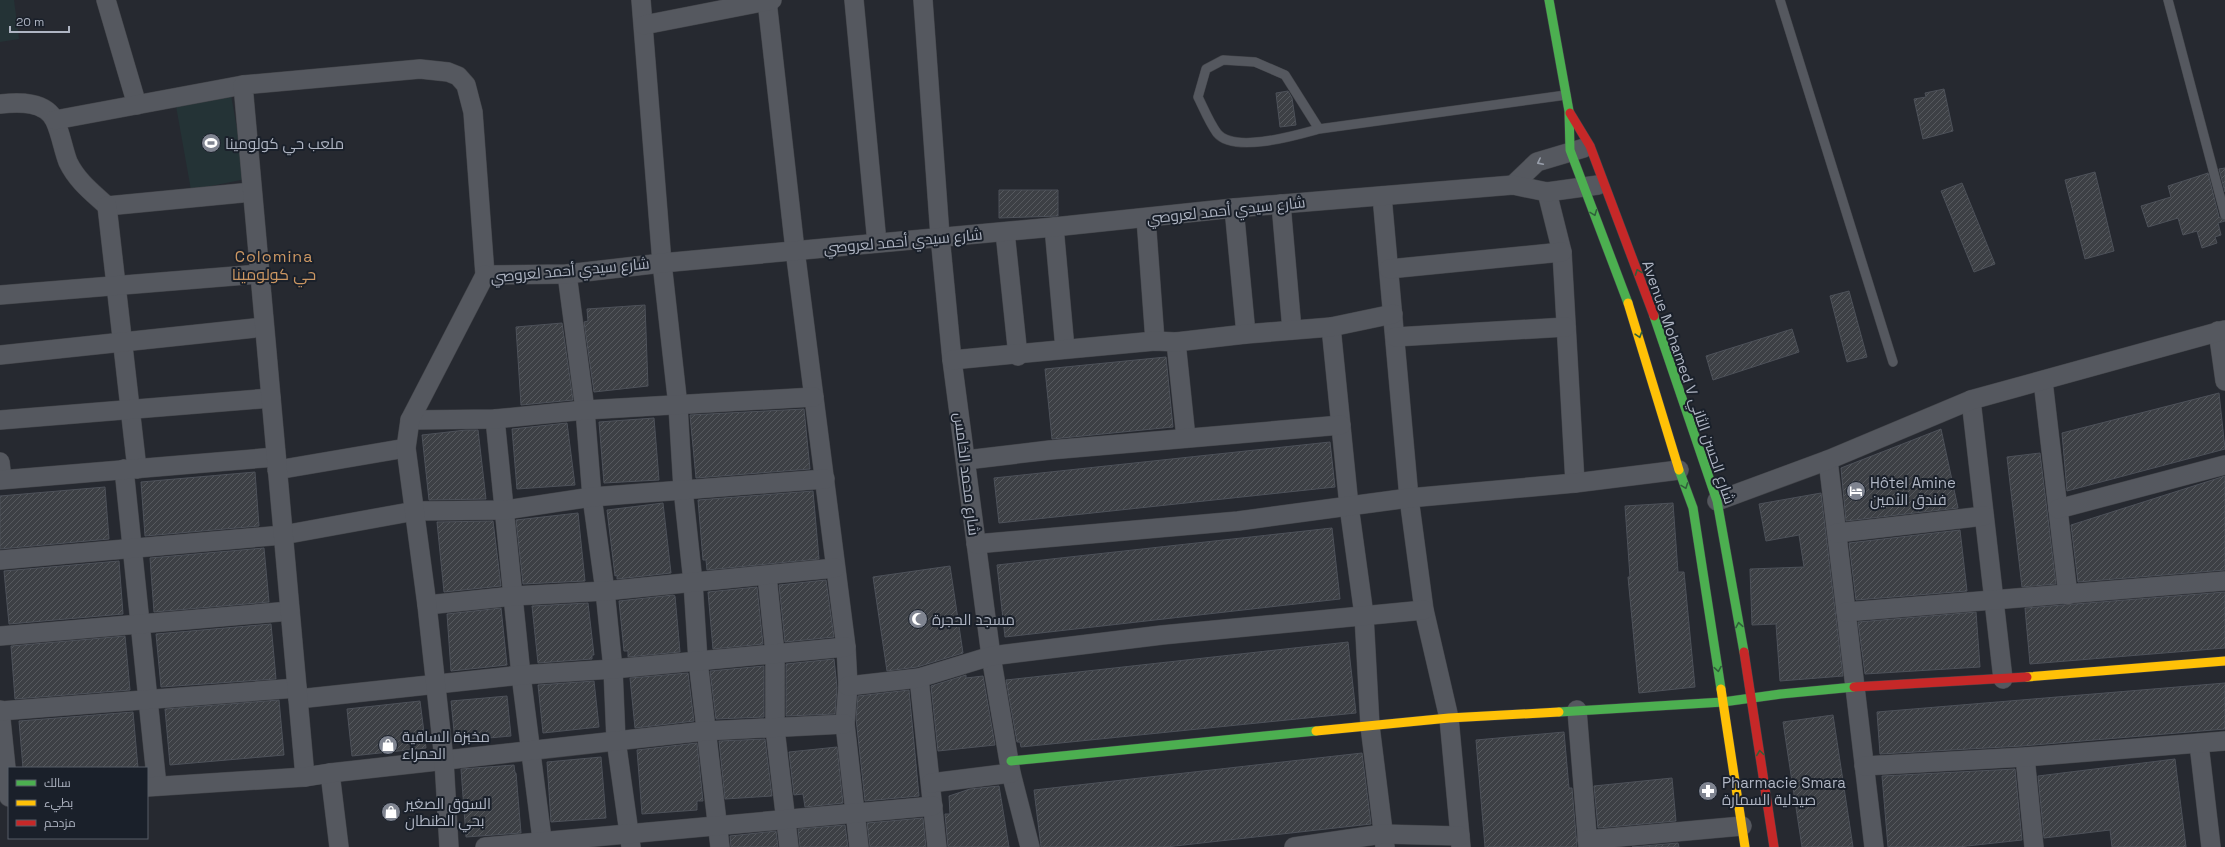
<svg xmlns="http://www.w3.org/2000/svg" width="2225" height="847" viewBox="0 0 2225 847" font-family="'Space Grotesk',Cairo,sans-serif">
	<defs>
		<pattern id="building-hatch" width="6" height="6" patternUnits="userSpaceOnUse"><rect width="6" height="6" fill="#3d4045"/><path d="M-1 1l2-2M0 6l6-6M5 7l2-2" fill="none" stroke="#56595e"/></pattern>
	</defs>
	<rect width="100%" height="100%" fill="#262930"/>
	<g fill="#243336">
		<path d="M0,0H14L19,39L0,42Z"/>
		<path d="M231,95L246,179L191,190L176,106Z"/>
	</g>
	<g fill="url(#building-hatch)" stroke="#4d5159">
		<path d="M1944,89L1953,131L1923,139L1914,99L1926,97L1925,93Z"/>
		<path d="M1288,91L1292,98L1296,125L1280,127L1276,93Z"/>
		<path d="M2225,168V192L2219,169Z"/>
		<path d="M2095,172L2114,251L2085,259L2065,180Z"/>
		<path d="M2208,173L2219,217L2225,221L2218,223L2221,235L2215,237L2217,243L2202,248L2197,231L2183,235L2178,218L2148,227L2141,206L2171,197L2168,186Z"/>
		<path d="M1962,183L1995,264L1974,272L1941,191Z"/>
		<path d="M999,190H1058V216L999,218Z"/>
		<path d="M1849,291L1867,357L1847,362L1830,296Z"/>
		<path d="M645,305L648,386L594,392L584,322L588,321L587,309Z"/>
		<path d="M562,323L573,400L521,405L516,327Z"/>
		<path d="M1792,329L1799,352L1713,380L1706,356Z"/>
		<path d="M1166,357L1173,427L1052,439L1045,369Z"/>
		<path d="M2219,393L2225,449L2067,491L2062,433Z"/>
		<path d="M804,409L810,469L696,478L690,415Z"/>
		<path d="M654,418L659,480L604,483L599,422Z"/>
		<path d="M567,423L575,485L517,489L512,429Z"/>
		<path d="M1941,429L1958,508L1846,521L1841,468Z"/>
		<path d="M466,430H478L486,499L429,500L422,435Z"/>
		<path d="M1330,442L1335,487L999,523L994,478Z"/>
		<path d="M2040,453L2056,584L2022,587L2007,457Z"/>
		<path d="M255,472L259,526L145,536L141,482Z"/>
		<path d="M2225,476V570L2078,582L2071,525Z"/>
		<path d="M105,487L109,539L0,549V496Z"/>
		<path d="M813,491L819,559L707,570L706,560H703L698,500Z"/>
		<path d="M1821,493L1843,676L1780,681L1776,624L1752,625L1750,569L1804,567L1799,535L1766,541L1759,504Z"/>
		<path d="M663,503L671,573L617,579V575L615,576L607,510Z"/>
		<path d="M1673,503L1678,572H1684L1695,687L1639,693L1628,577H1630L1625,506Z"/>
		<path d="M578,513L585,581L523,584L516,520Z"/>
		<path d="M493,521L501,586L444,592L437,522Z"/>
		<path d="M1332,528L1340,599L1005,637L997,565Z"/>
		<path d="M1960,530L1967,591L1856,600L1849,543Z"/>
		<path d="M264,548L269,602L154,612L150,558Z"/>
		<path d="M119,561L123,614L9,624L4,571Z"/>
		<path d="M950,566L963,653L917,667L887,671L873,577Z"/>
		<path d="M826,580L834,637L785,642L779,585Z"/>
		<path d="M757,587L763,644L713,649L708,592Z"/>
		<path d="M2225,592V648L2030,664L2025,608Z"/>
		<path d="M673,595L675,596L680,652L628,657V651H624L619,601Z"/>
		<path d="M588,603L594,655H592V659L538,663L532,606Z"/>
		<path d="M501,608L507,665L451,671L447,614Z"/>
		<path d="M1976,612L1980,667L1865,674L1858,622Z"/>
		<path d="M271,624L276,679L161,687L156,634Z"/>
		<path d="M125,636L130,690L15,699L11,646Z"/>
		<path d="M1348,642L1356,713L1021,747L1020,742H1017L1006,680Z"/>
		<path d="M834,659L837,687L835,714L786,716V664Z"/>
		<path d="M764,666V717L716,719L710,671Z"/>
		<path d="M688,673L694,721L635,728L630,678Z"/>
		<path d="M966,675V678L983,676L995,745L938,751L931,686Z"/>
		<path d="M594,681L599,727L543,733L538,685Z"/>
		<path d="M2225,683V729L2022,746L1880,754L1877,712Z"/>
		<path d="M909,690L919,796L865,801L856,718L858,696Z"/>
		<path d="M507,696L511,736L455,741L451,701Z"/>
		<path d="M279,700L284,755L170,765L165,709Z"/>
		<path d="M420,701L426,748L352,756L347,709Z"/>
		<path d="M133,712L138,768H23L19,721Z"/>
		<path d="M1833,715L1853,847H1802L1783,722Z"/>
		<path d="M1564,732L1569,788H1572L1577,847H1485L1476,740Z"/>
		<path d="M765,739L772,796L725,799L719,741Z"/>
		<path d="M697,743L703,801H697V810L642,814L637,750Z"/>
		<path d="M837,747L843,803L805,807L803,794L794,795L789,752Z"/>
		<path d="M1362,753L1371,824L1166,847H1041L1034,790Z"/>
		<path d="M601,757L606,818L551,822L547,762Z"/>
		<path d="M2175,759L2186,847H2112L2110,830L2044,838L2038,776Z"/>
		<path d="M514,765L515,773H516L521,833L466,837L461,769Z"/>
		<path d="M2015,769L2022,840L1958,847H1888L1882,776Z"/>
		<path d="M1672,778L1676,821L1598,828L1594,786Z"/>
		<path d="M999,786L1009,847H948L945,814H950L949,796L970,789Z"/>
		<path d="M923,818L926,847H870L867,823Z"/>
		<path d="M845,825L848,847H800L798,829Z"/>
		<path d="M776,831L778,847H731L730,836Z"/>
		<path d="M1678,843L1679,847H1632Z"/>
	</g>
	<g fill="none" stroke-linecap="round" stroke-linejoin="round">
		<defs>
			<g id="lane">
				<path d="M1780,0L1893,362"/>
				<path d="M2168,0L2225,215"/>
				<path d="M1319,129L1285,75L1255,62L1223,60L1206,69L1198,97C1204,109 1209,122 1217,133C1234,154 1297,135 1319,129L1566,95"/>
			</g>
			<g id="street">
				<path d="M106,0L137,105"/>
				<path d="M641,0L662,263L678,406L683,489L693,582L698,661L720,847"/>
				<path d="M854,0L877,243"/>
				<path d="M923,0L940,236L952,360L991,656L1011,773L1030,847"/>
				<path d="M767,1L795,250L846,647L848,686L845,724L859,847"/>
				<path d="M644,25L772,0"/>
				<path d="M0,104C19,102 46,101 55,121C61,134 63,149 68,162C77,181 93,193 107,206L252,192"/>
				<path d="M55,120L243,85"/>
				<path d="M1513,185L1537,162L1584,148"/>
				<path d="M1547,192L1562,252L1575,483"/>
				<path d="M1382,196L1409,498L1424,610L1449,718L1461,847"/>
				<path d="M1281,204L1292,330"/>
				<path d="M107,206L137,469"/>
				<path d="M1234,208L1246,334"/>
				<path d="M1146,218L1155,341"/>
				<path d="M1054,227L1065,349"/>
				<path d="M1005,232L1018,356"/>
				<path d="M1389,269L1562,252"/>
				<path d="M567,274L585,410L592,497L605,591L613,669L616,740L631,847"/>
				<path d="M485,275L567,274L662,263L1054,227L1234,208L1513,185L1547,192L1598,185"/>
				<path d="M0,295L259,274"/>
				<path d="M1331,327L1349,506L1364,615L1370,726L1385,847"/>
				<path d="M2218,331L2225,381"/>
				<path d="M1395,337L1566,327"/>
				<path d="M1176,342L1186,438"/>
				<path d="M0,355L264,327"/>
				<path d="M952,360L1155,341L1176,342L1246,334L1331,327L1393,314"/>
				<path d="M2043,381L2068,595"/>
				<path d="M1971,400L2003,679"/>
				<path d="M495,419L521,675L543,847"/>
				<path d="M0,420L271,398"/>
				<path d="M410,420L495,419L585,410L814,397"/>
				<path d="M966,460L1050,450L1341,425"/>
				<path d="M1828,460L1874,847"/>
				<path d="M0,462L2,479"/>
				<path d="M124,469L157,786"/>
				<path d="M277,470L406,448"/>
				<path d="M0,480L276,457"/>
				<path d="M1717,501L1828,460L1971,400L2225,330"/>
				<path d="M2058,509L2225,465"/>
				<path d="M1837,533L1984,516"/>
				<path d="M976,544L1238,521L1409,498L1575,483L1679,470"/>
				<path d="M0,560L283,535L415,511L505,510L592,497L825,479"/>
				<path d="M767,576L775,653V729L789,847"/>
				<path d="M427,605L514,596L605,591L835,568"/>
				<path d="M1846,612L2225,581"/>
				<path d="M0,636L290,611"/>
				<path d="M919,678L937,847"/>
				<path d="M848,686L919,678L991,656L1162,635L1424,610"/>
				<path d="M298,699L521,675L613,669L846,647"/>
				<path d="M0,710L9,797"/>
				<path d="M1577,710L1588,847"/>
				<path d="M0,711L297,688"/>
				<path d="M2199,744L2211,847"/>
				<path d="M2025,757L2034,847"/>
				<path d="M1864,766L2025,757L2225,741"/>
				<path d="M330,773L339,847"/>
				<path d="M305,777L243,85L420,69L448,72L458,76L466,85L473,112L485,275"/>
				<path d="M931,783L1011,773"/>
				<path d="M147,787L305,777L330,773L705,731L845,724"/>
				<path d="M1587,840L1742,826"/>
				<path d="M449,847L444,760L427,605L406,448L410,420L485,275"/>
				<path d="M485,847L933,806"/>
				<path d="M1294,847L1383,834L1460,836"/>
			</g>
			<g id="fast">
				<path d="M1549,0L1569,111L1570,150L1628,303"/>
				<path d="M1654,316L1717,501L1744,652"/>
				<path d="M1679,470L1693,508L1721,689"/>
				<path d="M1559,712L1723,702L1781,694L1854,687"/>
				<path d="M1011,761L1316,731"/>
			</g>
			<g id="slow">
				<path d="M1628,303L1679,470"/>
				<path d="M2027,677L2225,661"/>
				<path d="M1721,689L1745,847"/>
				<path d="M1316,731L1449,718L1559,712"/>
			</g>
			<g id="jam">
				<path d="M1570,113L1590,146L1654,316"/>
				<path d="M1744,652L1774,847"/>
				<path d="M1854,687L2027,677"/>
			</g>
		</defs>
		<use href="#lane" stroke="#424449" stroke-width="10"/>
		<use href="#street" stroke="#424449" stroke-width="20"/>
		<use href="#fast" stroke="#424449" stroke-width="10"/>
		<use href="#slow" stroke="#424449" stroke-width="10"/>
		<use href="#jam" stroke="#424449" stroke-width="10"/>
		<use href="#lane" stroke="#55585f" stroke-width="9"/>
		<use href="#street" stroke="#55585f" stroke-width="19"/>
		<use href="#fast" stroke="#4caf50" stroke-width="9"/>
		<use href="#slow" stroke="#ffc107" stroke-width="9"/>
		<use href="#jam" stroke="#c62828" stroke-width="9"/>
	</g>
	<defs><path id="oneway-chevron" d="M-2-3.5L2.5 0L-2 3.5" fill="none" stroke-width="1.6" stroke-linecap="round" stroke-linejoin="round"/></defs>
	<use stroke="#989eaa" href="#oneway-chevron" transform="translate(1540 162) rotate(153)"/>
	<g stroke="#30603b">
		<use href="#oneway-chevron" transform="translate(1594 213) rotate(69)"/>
		<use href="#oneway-chevron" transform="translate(1638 272) rotate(-110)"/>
		<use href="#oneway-chevron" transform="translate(1639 335) rotate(73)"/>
		<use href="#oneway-chevron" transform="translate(1685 486) rotate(70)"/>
		<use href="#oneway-chevron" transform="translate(1739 625) rotate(-100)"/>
		<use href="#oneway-chevron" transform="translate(1718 669) rotate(81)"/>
		<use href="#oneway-chevron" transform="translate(1760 753) rotate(-98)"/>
	</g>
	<defs>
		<symbol id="stadium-disc" viewBox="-11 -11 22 22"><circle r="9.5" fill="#7f8490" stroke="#1a202a"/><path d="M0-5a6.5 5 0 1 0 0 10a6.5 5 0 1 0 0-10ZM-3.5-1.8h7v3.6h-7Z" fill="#fff"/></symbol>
		<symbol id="hotel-disc" viewBox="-11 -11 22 22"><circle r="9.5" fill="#7f8490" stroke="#1a202a"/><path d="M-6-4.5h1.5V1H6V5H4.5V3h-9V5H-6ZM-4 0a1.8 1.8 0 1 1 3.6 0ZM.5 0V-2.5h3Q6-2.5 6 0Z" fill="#fff"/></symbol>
		<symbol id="mosque-disc" viewBox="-11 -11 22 22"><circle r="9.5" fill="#7f8490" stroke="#1a202a"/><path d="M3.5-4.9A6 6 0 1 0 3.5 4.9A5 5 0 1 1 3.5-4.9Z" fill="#fff"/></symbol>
		<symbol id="shop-disc" viewBox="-11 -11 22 22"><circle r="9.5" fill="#7f8490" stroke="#1a202a"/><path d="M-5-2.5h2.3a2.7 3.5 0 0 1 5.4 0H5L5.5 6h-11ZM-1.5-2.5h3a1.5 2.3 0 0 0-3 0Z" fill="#fff"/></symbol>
		<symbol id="pharmacy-disc" viewBox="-11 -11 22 22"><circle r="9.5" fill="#7f8490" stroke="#1a202a"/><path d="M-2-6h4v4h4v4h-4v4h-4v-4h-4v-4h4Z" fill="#fff"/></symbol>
	</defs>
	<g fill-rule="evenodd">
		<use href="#stadium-disc" x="200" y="132" width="22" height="22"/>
		<use href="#hotel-disc" x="1845" y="480" width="22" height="22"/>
		<use href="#mosque-disc" x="907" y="608" width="22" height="22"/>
		<use href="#shop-disc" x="377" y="734" width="22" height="22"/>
		<use href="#pharmacy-disc" x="1697" y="780" width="22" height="22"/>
		<use href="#shop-disc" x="380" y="801" width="22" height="22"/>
	</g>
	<g text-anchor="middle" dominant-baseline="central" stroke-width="4" stroke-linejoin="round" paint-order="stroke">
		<g font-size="15" fill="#afb5c3" stroke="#1a202a" text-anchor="start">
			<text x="225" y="143">ملعب حي كولومينا</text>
			<text x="1870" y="482">Hôtel Amine<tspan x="1870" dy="17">فندق الأمين</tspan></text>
			<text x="932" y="619">مسجد الحجرة</text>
			<text x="402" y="736">مخبزة الساقية<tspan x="402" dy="17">الحمراء</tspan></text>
			<text x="1722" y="782">Pharmacie Smara<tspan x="1722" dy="17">صيدلية السمارة</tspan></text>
			<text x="405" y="803">السوق الصغير<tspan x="405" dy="17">بحي الطنطان</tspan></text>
		</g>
		<g font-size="15" fill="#afb5c3" stroke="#1a202a">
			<text transform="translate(1226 210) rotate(-6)">شارع سيدي أحمد لعروصي</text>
			<text transform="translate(903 241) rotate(-5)">شارع سيدي أحمد لعروصي</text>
			<text transform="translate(570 270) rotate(-5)">شارع سيدي أحمد لعروصي</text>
			<text transform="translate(1689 382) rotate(71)">Avenue Mohamed V شارع الحسن الثاني</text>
			<text transform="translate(967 474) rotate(83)">شارع محمد الخامس</text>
		</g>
		<g font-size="16" letter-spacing="1" fill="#cb9662" stroke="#1a202a">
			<text x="274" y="256">Colomina<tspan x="274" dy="18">حي كولومينا</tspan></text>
		</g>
	</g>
	<rect x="8" y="767" width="140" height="72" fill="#1a202a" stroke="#565c67"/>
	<rect x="16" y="780" width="20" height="6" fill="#4caf50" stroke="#565c67"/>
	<text x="44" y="787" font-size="12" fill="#afb5c3">سالك</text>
	<rect x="16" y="800" width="20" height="6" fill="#ffc107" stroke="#565c67"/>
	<text x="44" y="807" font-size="12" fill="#afb5c3">بطيء</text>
	<rect x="16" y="820" width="20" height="6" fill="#c62828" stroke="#565c67"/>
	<text x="44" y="827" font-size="12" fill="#afb5c3">مزدحم</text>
	<path d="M10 26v6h59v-6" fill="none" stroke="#afb5c3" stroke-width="2"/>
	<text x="16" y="26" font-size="12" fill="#afb5c3" stroke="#1a202a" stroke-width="3" paint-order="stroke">20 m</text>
</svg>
